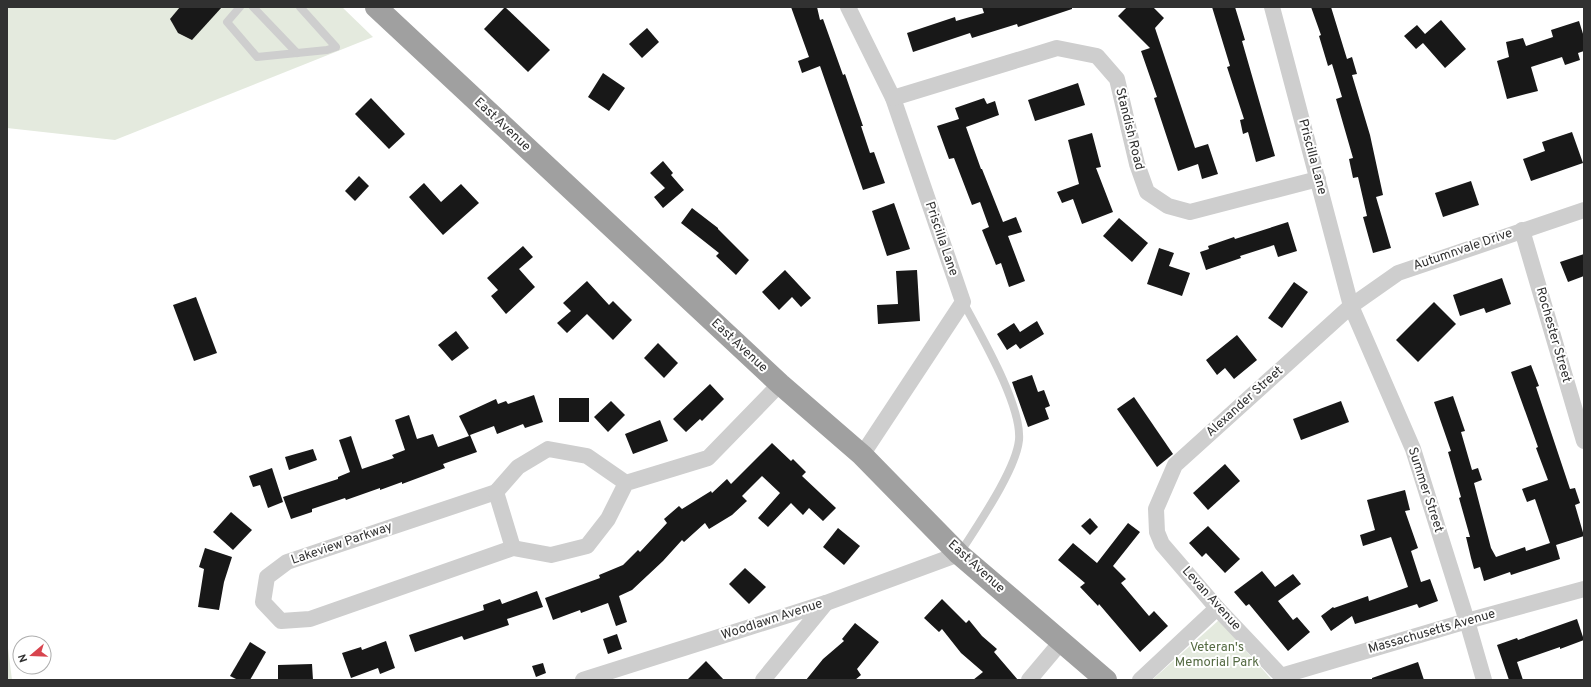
<svg xmlns="http://www.w3.org/2000/svg" width="1591" height="687" viewBox="0 0 1591 687" font-family="Overpass,sans-serif">
	<rect width="100%" height="100%" fill="#fff"/>
	<g fill="#e4eade">
		<path d="M7,7H342L373,37L115,140L7,128Z"/>
		<path d="M1219,620L1272,680H1152Z"/>
		<path d="M7,640L12,680H7Z"/>
	</g>
	<g fill="#181818">
		<path d="M180,7H222L192,40L178,33L170,19Z"/>
		<path d="M505,7L550,50L528,72L484,29Z"/>
		<path d="M791,7H817L820,20L823,19L843,75L845,74L863,126H861L870,153L874,152L885,183L863,190L820,66L802,73L798,61L809,57Z"/>
		<path d="M982,7H1072V9L1018,27L1017,24L972,38L970,33L913,52L907,33L955,17L956,21L984,13Z"/>
		<path d="M1127,7H1153L1164,18L1155,28L1195,148L1208,144L1218,174L1202,179L1198,164L1178,171L1154,98L1157,97L1141,51L1150,48L1118,16Z"/>
		<path d="M1212,7H1235L1245,40L1242,41L1275,156L1256,162L1248,132L1243,134L1240,120L1244,119L1227,67L1230,66Z"/>
		<path d="M1311,7H1331L1347,59L1352,57L1357,74L1352,75L1370,135L1383,195L1376,197L1391,248L1373,253L1363,217L1367,216L1358,177L1353,178L1349,159L1353,158L1336,99L1342,97L1332,64L1328,66L1319,36L1321,35Z"/>
		<path d="M1441,20L1466,49L1445,68L1423,43L1416,49L1404,36L1417,25L1425,34Z"/>
		<path d="M1579,21L1584,37V51L1578,53L1580,60L1565,65L1562,57L1531,67L1538,91L1507,99L1497,61L1509,57L1506,42L1523,38L1526,46L1553,37L1551,30Z"/>
		<path d="M647,28L659,42L642,58L629,44Z"/>
		<path d="M603,73L625,88L609,111L588,97Z"/>
		<path d="M1078,83L1085,105L1035,121L1028,100Z"/>
		<path d="M371,98L405,134L389,149L355,114Z"/>
		<path d="M984,98L987,104L995,101L999,115L966,127L981,169H982L1003,222L1016,217L1022,232L1008,236L1025,281L1009,287L1001,263L996,265L982,230L989,227L980,202L972,205L954,158L949,159L937,126L959,119L955,108Z"/>
		<path d="M1572,132L1583,163L1531,181L1523,159L1545,151L1542,142Z"/>
		<path d="M1092,133L1101,167L1096,168L1113,212L1082,224L1073,199L1062,203L1057,192L1079,184L1068,140Z"/>
		<path d="M663,161L673,173L671,175L684,190L663,208L654,197L665,188L650,173Z"/>
		<path d="M359,176L369,186L355,201L345,191Z"/>
		<path d="M1471,181L1479,205L1443,217L1435,193Z"/>
		<path d="M424,183L441,202L461,184L479,203L443,235L409,197Z"/>
		<path d="M894,203L910,249L887,256L872,211Z"/>
		<path d="M692,208L718,228V229L749,260L736,275L716,256L719,253L681,223Z"/>
		<path d="M1119,218L1148,243L1132,262L1103,236Z"/>
		<path d="M1288,222L1297,251L1278,257L1274,245L1240,256L1241,258L1206,270L1200,252L1209,249L1208,246L1234,237L1235,239Z"/>
		<path d="M523,246L533,257L519,269L535,287L506,314L491,296L498,290L487,278Z"/>
		<path d="M1159,248L1174,253L1169,266L1190,273L1182,296L1147,284Z"/>
		<path d="M1584,254V276L1568,282L1560,262Z"/>
		<path d="M785,270L811,298L801,307L792,297L779,310L762,292Z"/>
		<path d="M917,270L920,321L878,324L877,305L898,304L896,271Z"/>
		<path d="M1502,278L1511,304L1486,313L1484,308L1460,316L1453,295Z"/>
		<path d="M587,281L609,305L613,301L632,320L613,340L587,314L567,333L557,323L571,311L563,303Z"/>
		<path d="M1294,282L1308,292L1282,328L1268,318Z"/>
		<path d="M196,297L217,353L194,361L173,305Z"/>
		<path d="M1434,302L1456,324L1418,362L1396,340Z"/>
		<path d="M1037,321L1044,334L1020,349L1016,344L1007,350L997,334L1014,323L1020,332Z"/>
		<path d="M456,331L469,348L452,361L438,345Z"/>
		<path d="M1237,335L1257,360L1234,379L1225,368L1217,375L1206,360Z"/>
		<path d="M658,343L678,363L664,378L644,358Z"/>
		<path d="M1531,365L1539,386L1536,387L1570,489L1575,488L1580,503L1575,505L1584,536L1556,545L1560,559L1511,575L1510,572L1484,581L1480,567L1474,569L1471,558L1466,537H1470L1459,498L1461,497L1448,452L1451,451L1434,402L1453,396L1465,431L1461,432L1472,470L1478,468L1482,480L1474,483L1491,548L1496,557L1525,547L1526,551L1550,543L1535,499L1527,502L1522,489L1548,480L1536,448L1538,447L1511,372Z"/>
		<path d="M1032,375L1038,392L1044,390L1050,406L1045,408L1049,419L1028,427L1012,382Z"/>
		<path d="M710,384L724,399L702,421L700,419L686,432L673,419Z"/>
		<path d="M534,395L543,422L525,428L523,424L497,434L494,426L470,435L477,452L443,464L445,468L402,484V482L380,490V488L346,500L345,498L312,509V512L291,519L283,497L338,479V477L350,472L339,440L351,436L362,469L394,458L392,455L405,450L395,420L409,415L417,439L433,434L438,447L469,436L459,416L496,399L498,404L506,401L508,404Z"/>
		<path d="M1134,397L1173,454L1157,467L1117,409Z"/>
		<rect x="559" y="398" width="30" height="24"/>
		<path d="M611,401L625,415L608,432L594,417Z"/>
		<path d="M1341,401L1349,422L1301,440L1293,419Z"/>
		<path d="M660,420L668,441L633,454L625,434Z"/>
		<path d="M772,443L791,461L793,459L806,472L802,476L836,508L823,521L809,508L803,515L791,503L768,527L758,518L780,493L762,476L742,496L747,501L732,515L709,529L705,523L684,542L682,540L663,561L632,590L619,596L627,622L616,626L608,603L581,613L580,610L553,620L545,598L600,578L599,575L623,565L638,550L640,552L667,523L664,519L679,506L682,509L711,491L712,493L727,479L731,484Z"/>
		<path d="M313,449L317,460L289,470L285,457Z"/>
		<path d="M1225,464L1240,481L1208,510L1193,493Z"/>
		<path d="M272,468L283,502L268,508L260,485L253,487L249,476Z"/>
		<path d="M1405,490L1410,510L1405,511L1418,548L1411,551L1421,582L1430,579L1438,601L1419,608L1417,604L1355,624L1352,616L1331,631L1321,616L1333,607L1334,608L1368,596L1369,601L1408,587L1391,537L1363,546L1360,535L1375,530L1367,500Z"/>
		<path d="M231,512L252,530L233,550L213,532Z"/>
		<path d="M1090,518L1098,527L1090,535L1081,526Z"/>
		<path d="M1128,523L1140,532L1113,566L1126,579L1121,583L1149,616L1154,611L1168,626L1140,652L1099,604L1098,606L1080,587L1085,583L1058,560L1073,543L1097,563Z"/>
		<path d="M1208,526L1240,559L1225,573L1206,553L1202,557L1189,543Z"/>
		<path d="M838,528L860,546L844,565L823,547Z"/>
		<path d="M205,548L232,557L224,582L219,610L198,607L204,569L199,567Z"/>
		<path d="M745,568L766,587L749,604L729,584Z"/>
		<path d="M1262,571L1275,587L1293,574L1301,584L1278,601L1293,620L1297,617L1310,632L1288,651L1249,604L1246,606L1234,592Z"/>
		<path d="M537,591L543,607L507,619L509,625L464,640L462,636L415,652L409,635L484,610L483,605L500,599L502,604Z"/>
		<path d="M942,599L966,623L969,620L982,636L997,649L994,652L1018,680H973L983,672L961,653L942,629L939,632L924,618Z"/>
		<path d="M1577,619L1584,640L1560,649V647L1517,662L1523,680H1509L1497,645L1517,638L1518,640Z"/>
		<path d="M855,623L879,642L857,669L861,675L855,680H806L823,659L844,641L842,639Z"/>
		<path d="M617,634L622,649L608,654L603,639Z"/>
		<path d="M386,641L395,668L380,674L378,668L351,678L342,653L361,647L362,650Z"/>
		<path d="M250,642L266,652L250,680H238L230,676Z"/>
		<path d="M706,661L724,680H687Z"/>
		<path d="M1418,662L1424,680H1372V678Z"/>
		<path d="M543,663L546,673L536,677L532,666Z"/>
		<path d="M312,664L313,680H278V665Z"/>
	</g>
	<g fill="none" stroke-linecap="round" stroke-linejoin="round">
		<g stroke="#cecece" stroke-width="8">
			<path d="M240,7L227,22L257,57L327,50L336,47L300,7"/>
			<path d="M253,7L297,53"/>
			<path d="M960,553C977,526 1016,470 1019,440C1022,405 980,334 963,302"/>
		</g>
		<g stroke="#cecece" stroke-width="16">
			<path d="M848,7L893,98L963,302L862,455"/>
			<path d="M1272,7L1351,306L1413,449L1467,621L1484,680"/>
			<path d="M893,98L1057,48L1097,56L1117,79L1137,164L1147,192L1168,206L1190,212L1318,179"/>
			<path d="M1522,230L1584,441"/>
			<path d="M626,483L587,456L548,449L518,467L496,492L287,562L267,577L263,602L281,621L310,619L513,548L551,555L587,546L608,519L626,483L708,458L780,384"/>
			<path d="M496,492L513,548"/>
			<path d="M1281,676L1467,621L1584,589"/>
			<path d="M583,680L826,603L959,554"/>
			<path d="M763,680L826,603"/>
			<path d="M1029,680L1061,642"/>
			<path d="M1140,680L1217,608"/>
			<path d="M1285,680L1217,608L1162,544L1157,532L1156,509L1175,465L1351,306L1398,273L1584,210"/>
		</g>
		<path stroke="#a0a0a0" stroke-width="22" d="M376,7L780,384L862,455L959,554L1106,680"/>
	</g>
	<g text-anchor="middle" dominant-baseline="central" stroke-width="4" stroke-linejoin="round" paint-order="stroke">
		<g font-size="13" fill="#313131" stroke="#fff">
			<text transform="translate(502 125) rotate(43)">East Avenue</text>
			<text transform="translate(1129 129) rotate(76)">Standish Road</text>
			<text transform="translate(1312 157) rotate(75)">Priscilla Lane</text>
			<text transform="translate(941 239) rotate(71)">Priscilla Lane</text>
			<text transform="translate(1463 250) rotate(-19)">Autumnvale Drive</text>
			<text transform="translate(1553 335) rotate(74)">Rochester Street</text>
			<text transform="translate(739 346) rotate(43)">East Avenue</text>
			<text transform="translate(1245 402) rotate(-42)">Alexander Street</text>
			<text transform="translate(1425 490) rotate(72)">Summer Street</text>
			<text transform="translate(342 544) rotate(-19)">Lakeview Parkway</text>
			<text transform="translate(976 567) rotate(42)">East Avenue</text>
			<text transform="translate(1211 599) rotate(48)">Levan Avenue</text>
			<text transform="translate(772 620) rotate(-18)">Woodlawn Avenue</text>
			<text transform="translate(1432 632) rotate(-16)">Massachusetts Avenue</text>
		</g>
		<g font-size="13" fill="#546a42" stroke="#fff">
			<text x="1217" y="648">Veteran's<tspan x="1217" dy="15">Memorial Park</tspan></text>
		</g>
	</g>
	<rect width="1591" height="687" fill="none" stroke="#313131" stroke-width="16"/>
	<g transform="translate(32 655) rotate(251)"><circle r="19" fill="#ffffff" stroke="#adadad"/>
	<path d="M0-3L7 15L0 10L-7 15Z" fill="#d8444e"/>
	<text y="-6" font-size="11" font-weight="bold" text-anchor="middle" fill="#313131">N</text>
	</g>
</svg>
